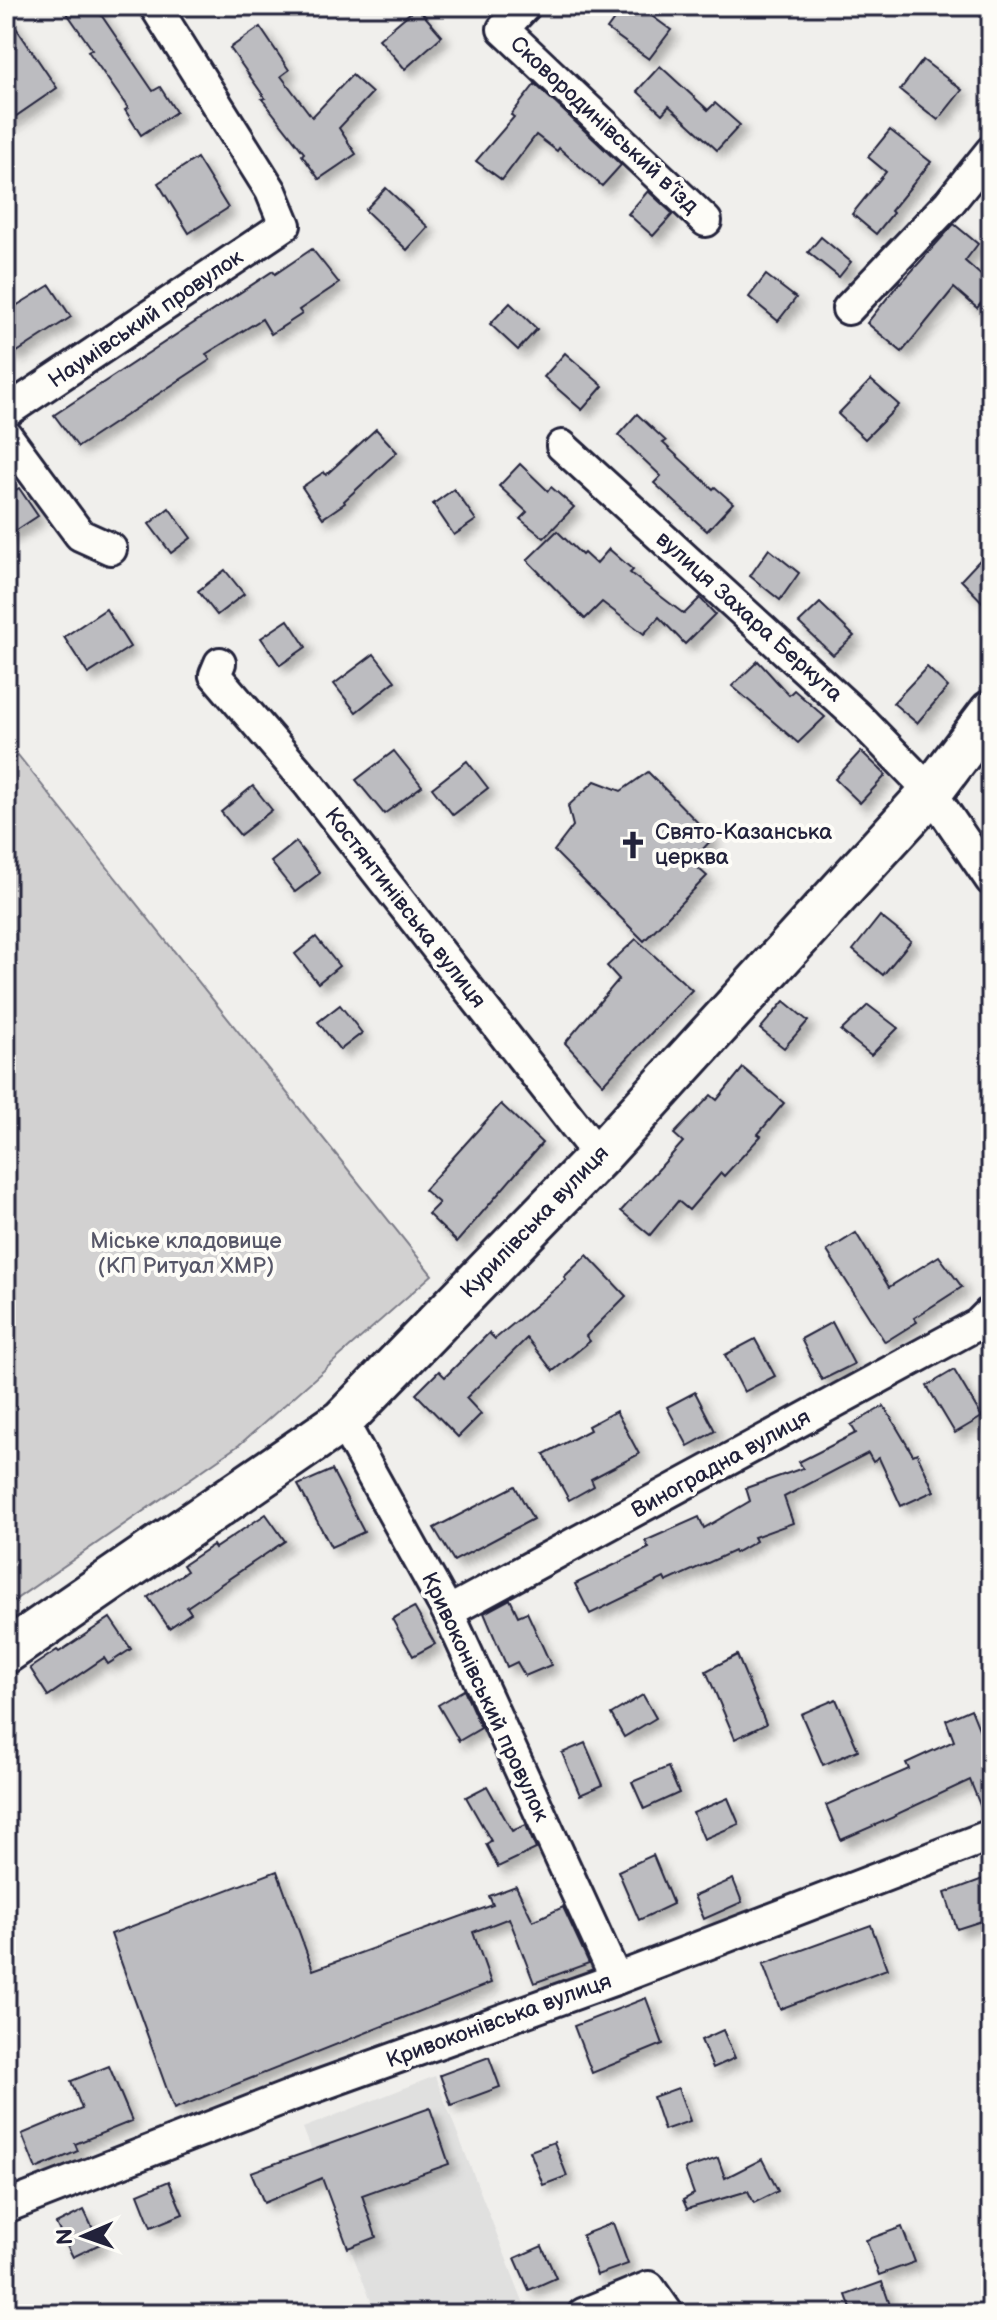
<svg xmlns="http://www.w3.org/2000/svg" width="997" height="2320" viewBox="0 0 997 2320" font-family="'Balsamiq Sans',sans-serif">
	<defs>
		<filter id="shadow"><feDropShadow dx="7" dy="7" stdDeviation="4" flood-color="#0004"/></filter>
	</defs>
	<rect width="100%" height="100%" fill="#f0efec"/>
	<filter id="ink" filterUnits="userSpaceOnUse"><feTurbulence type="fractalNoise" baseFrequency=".0125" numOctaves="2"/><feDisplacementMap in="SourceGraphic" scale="16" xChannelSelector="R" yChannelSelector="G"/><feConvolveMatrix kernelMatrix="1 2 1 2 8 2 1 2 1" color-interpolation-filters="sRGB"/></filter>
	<g filter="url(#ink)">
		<path fill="#e0e0df" d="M435,2076L528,2314H376L303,2128Z"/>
		<path fill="#d2d1d1" stroke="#7a7a86" stroke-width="2" d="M18,755L432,1275L239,1445L6,1606V764Z"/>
		<g fill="#bcbcc0" stroke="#22223b" stroke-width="2" filter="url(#shadow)">
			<path d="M62,6H95L153,91L160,87L176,112L141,135L125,110L128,108L88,51L92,49Z"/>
			<path d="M624,6H638L671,30L649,59L607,29Z"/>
			<path d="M417,7L442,36L405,69L379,39Z"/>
			<path d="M6,13L57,88L6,123Z"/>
			<path d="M260,27L289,70L281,76L312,117L352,75L372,93L339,128L356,154L319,179L302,155L304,153L262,99L265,98L230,48Z"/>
			<path d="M923,60L962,90L938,120L900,90Z"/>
			<path d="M660,66L708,110L715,103L740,125L717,150L669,106L662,114L637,91Z"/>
			<path d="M535,84L621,165L602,186L559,148L557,151L536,135L502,180L476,161L514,117L511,115Z"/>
			<path d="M890,130L931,162L891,211L893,213L876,234L852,214L886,172L868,157Z"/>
			<path d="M197,158L228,208L189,233L158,183Z"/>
			<path d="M386,188L428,227L407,250L365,210Z"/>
			<path d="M648,191L673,214L653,236L628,214Z"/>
			<path d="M954,224L978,244L965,261L991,284V292L977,308L954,288L902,352L867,323L900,282L901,283Z"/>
			<path d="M821,237L851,262L839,277L808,252Z"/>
			<path d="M312,249L339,283L299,310L302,314L271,334L262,319L206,354L210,360L78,447L54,415L273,271L275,274Z"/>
			<path d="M766,275L796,298L778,321L749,297Z"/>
			<path d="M50,285L71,317L14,354L6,344V312Z"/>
			<path d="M510,303L537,329L518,350L490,324Z"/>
			<path d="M565,353L603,386L582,410L544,377Z"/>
			<path d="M871,380L899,405L865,439L838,414Z"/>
			<path d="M637,414L666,441L663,443L713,489L715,487L733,503L707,531L654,483L661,476L618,435Z"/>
			<path d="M376,429L397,452L344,501L345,503L323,518L302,487L324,472L326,475Z"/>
			<path d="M520,464L548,491L551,487L574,507L544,538L520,519L527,512L499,486Z"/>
			<path d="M19,488L38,516L6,537V496Z"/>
			<path d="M454,489L476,520L454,535L433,504Z"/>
			<path d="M169,508L191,538L171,553L149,524Z"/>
			<path d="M557,531L582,555L584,553L596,564L609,549L633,570L630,573L684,614L700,598L715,614L685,644L659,617L644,634L602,602L585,619L527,560Z"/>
			<path d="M991,548V611L961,580Z"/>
			<path d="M769,549L799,573L780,600L750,576Z"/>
			<path d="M225,570L244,594L217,615L198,591Z"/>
			<path d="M820,603L854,636L833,655L799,623Z"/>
			<path d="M106,609L130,647L88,674L64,637Z"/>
			<path d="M288,620L306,647L280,665L261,638Z"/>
			<path d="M374,654L395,681L356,712L334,684Z"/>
			<path d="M758,661L789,695L794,690L825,717L798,743L732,686Z"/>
			<path d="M927,667L948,687L917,723L893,703Z"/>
			<path d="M394,751L422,786L384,814L356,780Z"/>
			<path d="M861,751L886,775L860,803L835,779Z"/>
			<path d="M467,761L488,788L453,815L432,788Z"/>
			<path d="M648,772L713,838L691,862L707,876L644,941L554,851L573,826L568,806L595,781L621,791Z"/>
			<path d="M253,786L272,810L240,835L221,812Z"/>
			<path d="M296,842L320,873L295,892L271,862Z"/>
			<path d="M880,916L911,941L883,975L853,950Z"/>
			<path d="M316,937L339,966L318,983L295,954Z"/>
			<path d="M636,939L692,990L603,1084L565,1043L619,979L607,966Z"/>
			<path d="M784,1001L808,1021L784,1048L760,1029Z"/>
			<path d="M340,1005L362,1033L340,1050L318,1022Z"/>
			<path d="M868,1005L898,1028L871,1055L841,1031Z"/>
			<path d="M743,1068L784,1103L758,1134L761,1136L724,1176L721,1173L689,1210L678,1201L650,1235L621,1211L683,1142L674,1134L711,1095L717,1100Z"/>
			<path d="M501,1104L542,1143L457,1242L428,1214L439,1203L424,1190Z"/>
			<path d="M856,1233L889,1287L939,1256L962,1287L914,1318L917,1322L885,1342L827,1251Z"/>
			<path d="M587,1255L626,1296L586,1336L590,1341L553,1371L527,1338L466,1398L481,1414L458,1437L416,1394L439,1371L445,1377L489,1333L495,1339L566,1280L564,1277Z"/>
			<path d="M832,1322L854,1364L822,1380L801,1339Z"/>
			<path d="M755,1339L775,1376L744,1392L725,1355Z"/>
			<path d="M954,1370L982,1417L955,1433L927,1386Z"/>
			<path d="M695,1392L715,1431L688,1446L667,1407Z"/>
			<path d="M884,1406L913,1455L917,1453L934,1491L901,1506L879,1458L873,1462L868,1453L784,1497L793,1523L754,1537L756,1541L735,1553L734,1551L666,1582L664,1578L590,1614L575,1584L649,1548L645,1541L699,1517L704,1528L750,1501L746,1488L803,1468L799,1462L856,1433L851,1425Z"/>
			<path d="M616,1411L639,1454L591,1479L594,1486L569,1500L544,1454L590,1430L588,1426Z"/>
			<path d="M332,1470L364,1532L331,1547L298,1485Z"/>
			<path d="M515,1486L533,1519L454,1561L434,1528Z"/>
			<path d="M266,1514L285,1541L187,1607L191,1613L169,1628L148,1597L187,1571L183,1565L213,1545L215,1548Z"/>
			<path d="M510,1599L518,1616L527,1612L551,1665L525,1676L517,1662L507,1667L484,1613Z"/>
			<path d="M414,1607L435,1644L413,1656L392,1619Z"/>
			<path d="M110,1618L131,1649L108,1664L104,1658L48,1696L30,1668L57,1650L59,1652Z"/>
			<path d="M737,1655L766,1724L735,1739L706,1671Z"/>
			<path d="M464,1690L481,1728L459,1741L438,1705Z"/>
			<path d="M643,1695L656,1718L624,1737L611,1714Z"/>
			<path d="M836,1699L858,1750L823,1765L801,1714Z"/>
			<path d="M971,1709L991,1759V1817L985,1818L970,1780L895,1815L896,1816L841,1840L826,1805L909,1769L906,1763L954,1741L946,1720Z"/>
			<path d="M585,1743L603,1785L580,1795L562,1753Z"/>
			<path d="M668,1767L679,1793L644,1809L632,1782Z"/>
			<path d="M487,1786L512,1831L526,1825L536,1849L498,1867L486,1844L491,1841L466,1797Z"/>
			<path d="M728,1798L739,1824L704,1839L693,1813Z"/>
			<path d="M653,1855L673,1904L639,1920L618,1871Z"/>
			<path d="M277,1871L313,1970L493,1905L489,1896L516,1886L533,1921L563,1907L589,1963L534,1983L509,1918L473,1932L491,1983L174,2109L111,1934Z"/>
			<path d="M991,1876V1918L957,1929L945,1893Z"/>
			<path d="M733,1879L742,1902L704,1919L694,1896Z"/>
			<path d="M871,1925L887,1969L780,2009L763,1964Z"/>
			<path d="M646,1998L663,2044L592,2073L574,2026Z"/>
			<path d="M723,2030L735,2058L713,2068L701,2040Z"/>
			<path d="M489,2057L500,2087L451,2105L440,2075Z"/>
			<path d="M109,2066L132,2121L75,2144L78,2151L36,2169L22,2134L82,2109L71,2081Z"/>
			<path d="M678,2088L690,2121L664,2130L653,2097Z"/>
			<path d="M430,2108L449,2164L362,2195L376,2237L348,2248L322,2178L264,2203L251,2172Z"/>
			<path d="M554,2142L567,2176L543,2185L530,2151Z"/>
			<path d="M718,2158L725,2178L762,2159L778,2191L754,2203L748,2191L687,2209L683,2200L694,2194L685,2169Z"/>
			<path d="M169,2181L183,2214L151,2227L138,2194Z"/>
			<path d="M84,2210L100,2244L73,2257L56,2224Z"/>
			<path d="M613,2223L628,2264L597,2275L582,2235Z"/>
			<path d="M902,2227L915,2262L879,2275L866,2240Z"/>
			<path d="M542,2246L556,2278L529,2290L515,2258Z"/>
			<path d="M882,2282L893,2314H853L846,2295Z"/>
		</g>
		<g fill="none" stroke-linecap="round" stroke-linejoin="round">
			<defs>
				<g id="minor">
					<path d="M525,6L503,29L706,221"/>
					<path d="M848,309L949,203L991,151"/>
					<path d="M6,412L285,225L271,191L155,6"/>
					<path d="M6,435L80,535L111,549"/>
					<path d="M562,446L857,716L931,792L991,880"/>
					<path d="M220,663L215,675L307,782L599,1156"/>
					<path d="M342,1421L448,1612L616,1979"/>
					<path d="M448,1612L978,1324L991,1311"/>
					<path d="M6,2207L287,2097L616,1979L991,1835"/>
					<path d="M583,2314L649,2287L668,2314"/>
				</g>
				<path id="secondary" d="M6,1652L342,1421L599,1156L931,792L991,712"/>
			</defs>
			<use href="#minor" stroke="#22223b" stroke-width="36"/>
			<use href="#secondary" stroke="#22223b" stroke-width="48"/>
			<use href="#minor" stroke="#fdfcf7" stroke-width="30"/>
			<use href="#secondary" stroke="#fdfcf7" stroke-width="42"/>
		</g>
	</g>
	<defs>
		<symbol id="church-bare" viewBox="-9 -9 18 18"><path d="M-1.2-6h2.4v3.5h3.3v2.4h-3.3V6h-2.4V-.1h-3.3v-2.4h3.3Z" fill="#22223b" stroke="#fdfcf7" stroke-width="2.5" paint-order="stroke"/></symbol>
	</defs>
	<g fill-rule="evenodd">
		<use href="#church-bare" x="613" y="825" width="40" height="40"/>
	</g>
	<g text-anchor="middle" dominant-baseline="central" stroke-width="8" stroke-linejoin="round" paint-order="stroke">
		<g font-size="22" fill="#22223b" stroke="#fdfcf7">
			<text transform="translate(604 125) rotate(43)">Сковородинівський в’їзд</text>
			<text transform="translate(146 319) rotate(-34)">Наумівський провулок</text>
			<text transform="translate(749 617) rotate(42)">вулиця Захара Беркута</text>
			<text transform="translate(405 908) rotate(52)">Костянтинівська вулиця</text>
			<text transform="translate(535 1222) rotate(-46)">Курилівська вулиця</text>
			<text transform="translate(721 1464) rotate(-29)">Виноградна вулиця</text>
			<text transform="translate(485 1697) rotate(65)">Кривоконівський провулок</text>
			<text transform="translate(499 2021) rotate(-20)">Кривоконівська вулиця</text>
		</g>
		<g font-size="22" fill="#22223b" stroke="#fdfcf7" text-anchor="start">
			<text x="655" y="832">Свято-Казанська<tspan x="655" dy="25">церква</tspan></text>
		</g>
		<g font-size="22" fill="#575768" stroke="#fdfcf7">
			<text x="186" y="1241">Міське кладовище<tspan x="186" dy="25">(КП Ритуал ХМР)</tspan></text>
		</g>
	</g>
	<rect width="997" height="2320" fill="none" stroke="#fdfcf7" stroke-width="32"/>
	<rect x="16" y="16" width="965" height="2288" fill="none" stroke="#22223b" stroke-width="3" filter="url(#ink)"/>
	<g transform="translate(84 2236) rotate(268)" stroke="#fdfcf7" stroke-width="6" paint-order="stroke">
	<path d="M0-6L14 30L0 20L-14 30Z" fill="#22223b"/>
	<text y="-12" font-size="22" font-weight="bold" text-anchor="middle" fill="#22223b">N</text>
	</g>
</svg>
